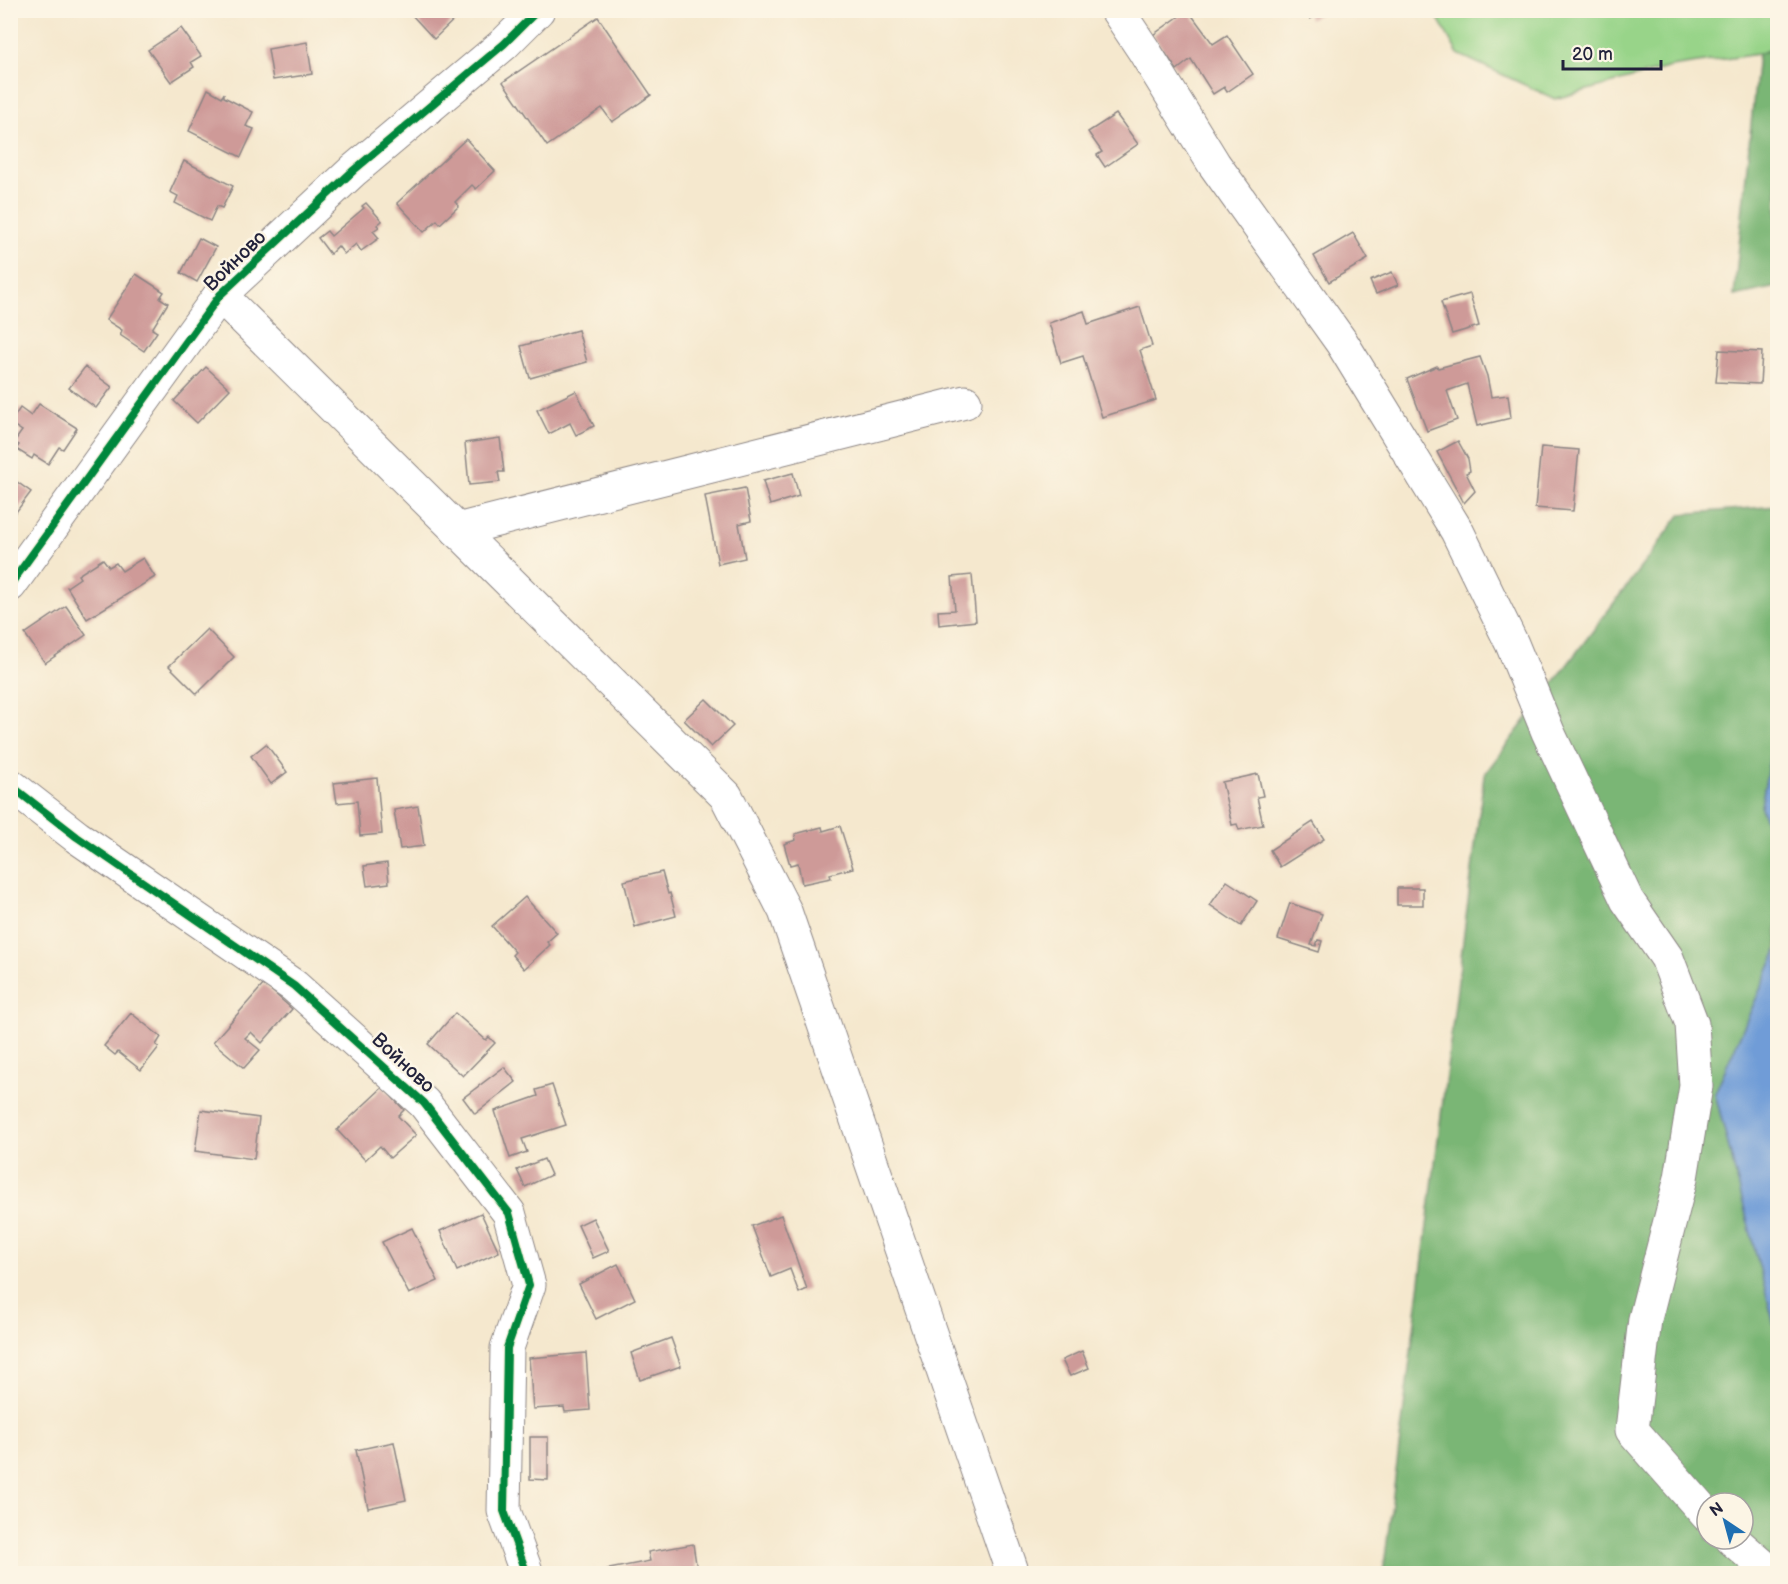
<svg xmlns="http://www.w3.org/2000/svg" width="1788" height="1584" viewBox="0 0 1788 1584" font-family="'Balsamiq Sans',sans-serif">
	<rect width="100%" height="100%" fill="#fcf5e5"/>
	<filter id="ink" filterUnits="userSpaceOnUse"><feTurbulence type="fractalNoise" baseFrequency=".0167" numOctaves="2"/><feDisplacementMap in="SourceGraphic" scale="12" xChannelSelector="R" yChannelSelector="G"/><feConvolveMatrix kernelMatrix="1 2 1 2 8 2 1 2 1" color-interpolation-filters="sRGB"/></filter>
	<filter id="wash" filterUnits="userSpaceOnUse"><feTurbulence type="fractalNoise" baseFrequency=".008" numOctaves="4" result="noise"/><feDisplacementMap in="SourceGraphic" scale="24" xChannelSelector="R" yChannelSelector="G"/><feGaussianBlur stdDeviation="1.35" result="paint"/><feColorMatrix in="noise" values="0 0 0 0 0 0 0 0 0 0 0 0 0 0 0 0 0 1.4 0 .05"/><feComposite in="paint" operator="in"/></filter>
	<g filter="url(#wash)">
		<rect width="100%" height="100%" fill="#f5e8ce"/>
		<path fill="#98d489" stroke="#5d7b62" stroke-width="1.5" d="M1434,11H1777V47L1758,54L1671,67L1555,99L1458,54Z"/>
		<g fill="#7ab675" stroke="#4e6c58" stroke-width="1.5" fill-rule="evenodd">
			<path d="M1777,47V287L1734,296L1758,54Z"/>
			<path d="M1777,506V716L1761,807L1777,860V951L1715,1093L1777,1336V1573L1383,1574L1484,775L1681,514ZM1707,1503H1743V1539H1707Z"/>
		</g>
		<g fill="#6f9cd7" stroke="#485f89" stroke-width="1.5">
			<path d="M1777,716V860L1761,807Z"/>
			<path d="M1777,951H1778L1777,1336L1715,1093Z"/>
		</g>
		<g id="blocks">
			<g fill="#ce9a98">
				<path d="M416,10H464L434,39L411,14Z"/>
				<path d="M1188,10L1213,44L1227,35L1253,74L1227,92L1224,87L1213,94L1191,59L1177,70L1153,35Z"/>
				<path d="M1306,10H1327L1310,19Z"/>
				<path d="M598,17L651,95L612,122L602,108L547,146L503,82Z"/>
				<path d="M181,28L201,56L191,62L194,67L171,82L148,50Z"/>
				<path d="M307,42L312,74L273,80L268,49Z"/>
				<path d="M208,89L222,97L224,93V97L253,112L246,126L254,129L241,157L189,131Z"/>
				<path d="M1116,114L1138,144L1105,167L1097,155L1102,152L1088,132Z"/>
				<path d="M466,139L495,171L476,189L472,185L455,202L459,206L440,224L437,220L424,232L397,203Z"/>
				<path d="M184,161L233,186L222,208L217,206L210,221L175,203L178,196L170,192Z"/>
				<path d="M366,203L382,221L377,225L379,227L373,231L379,238L361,251L356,244L344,254L338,246L330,254L318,238L327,231L331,236L364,208L362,206Z"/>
				<path d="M1353,233L1368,259L1329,282L1314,256Z"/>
				<path d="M199,238L216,247L197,282L181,273Z"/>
				<path d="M1392,272L1398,285L1376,294L1370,281Z"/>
				<path d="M136,274L164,292L160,298L168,303L152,329L157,332L144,351L120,335L122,330L106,320Z"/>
				<path d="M1470,294L1479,326L1452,334L1441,302Z"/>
				<path d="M1140,307L1152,346L1140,350L1156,400L1102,417L1083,356L1061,363L1049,323L1084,311L1088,324Z"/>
				<path d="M578,330L587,362L530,378L521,346Z"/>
				<path d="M1719,350L1762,352L1760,384L1716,382Z"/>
				<path d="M1480,357L1487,376L1491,397L1508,395L1511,418L1477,426L1467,384L1447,391L1457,420L1427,431L1407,379L1437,366L1438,368Z"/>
				<path d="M85,367L112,387L96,408L69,388Z"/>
				<path d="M206,367L230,389L197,423L174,401Z"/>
				<path d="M576,391L594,426L576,435L570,423L549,434L537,410Z"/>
				<path d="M39,404L77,428L63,449L59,447L48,464L34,455L32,459L16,449L19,445L14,442L22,431L10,423L20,408L31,416Z"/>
				<path d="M500,438L504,472H498L500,482L469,485L465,443Z"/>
				<path d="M1458,441L1468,459L1470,471L1466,473L1475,491L1464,503L1437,452Z"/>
				<path d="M1541,447L1579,450L1573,511L1535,508Z"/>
				<path d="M793,473L799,496L770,505L763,481Z"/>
				<path d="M10,477L31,492L10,520Z"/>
				<path d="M745,488L751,521L739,524L745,558L718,564L705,496Z"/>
				<path d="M143,558L155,577L87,619L67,587L80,578L78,575L103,559L109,567L116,563L122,571Z"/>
				<path d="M972,575L976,621L939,625L938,611L955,610L952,577Z"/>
				<path d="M66,606L86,635L45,663L25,634Z"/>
				<path d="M207,629L234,657L197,694L169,666Z"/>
				<path d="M706,699L733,726L711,747L684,720Z"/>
				<path d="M266,744L287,772L271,784L251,756Z"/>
				<path d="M1258,774L1263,796L1257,797L1263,825L1239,830L1237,824L1232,825L1222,782Z"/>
				<path d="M377,778L382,834L360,836L357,801L337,803L334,783Z"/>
				<path d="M418,806L424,846L400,849L394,810Z"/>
				<path d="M1313,822L1324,839L1280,867L1270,850Z"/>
				<path d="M840,826L853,868L830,874L831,878L802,884L798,863L790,865L784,844L796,840L795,834L822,827L823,831Z"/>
				<path d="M387,863L389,883L367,886L364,866Z"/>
				<path d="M662,872L668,894L670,893L676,916L635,927L624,881Z"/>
				<path d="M1227,881L1257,901L1241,926L1210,905Z"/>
				<rect x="1397" y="888" width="26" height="17"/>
				<path d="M525,897L557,933L547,942L550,945L524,969L512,955L515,952L492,926Z"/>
				<path d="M1290,903L1322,914L1311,945L1316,946L1318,940L1322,941L1319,952L1278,939Z"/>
				<path d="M264,984L292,1009L262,1043L251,1032L245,1038L260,1050L244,1068L213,1042Z"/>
				<path d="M131,1013L161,1037L156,1045L159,1047L141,1070L118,1052L115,1055L104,1046Z"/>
				<path d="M455,1013L486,1040L489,1037L495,1043L463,1076L428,1044Z"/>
				<path d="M504,1067L516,1082L475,1114L463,1098Z"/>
				<path d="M552,1085L566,1125L522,1139L527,1152L510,1158L495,1111L538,1096L536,1090Z"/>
				<path d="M383,1087L404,1110L398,1116L416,1135L390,1158L380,1146L365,1160L337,1130Z"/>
				<path d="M201,1110L259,1118L254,1159L195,1151Z"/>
				<path d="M544,1159L551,1175L525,1187L517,1170Z"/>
				<path d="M481,1213L499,1252L457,1271L440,1231Z"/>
				<path d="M781,1215L807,1289L799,1293L790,1269L771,1277L752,1226Z"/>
				<path d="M593,1218L609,1251L593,1258L578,1225Z"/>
				<path d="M412,1228L438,1281L409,1294L382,1242Z"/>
				<path d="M618,1264L635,1299L596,1319L579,1284Z"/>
				<path d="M671,1338L681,1366L640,1380L631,1353Z"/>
				<path d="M1082,1351L1089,1368L1070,1376L1062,1360Z"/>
				<path d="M586,1353L590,1410L565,1412L564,1407L533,1409L529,1358Z"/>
				<path d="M530,1437H548V1480L530,1479Z"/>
				<path d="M394,1442L406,1500L368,1508L356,1450Z"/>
				<path d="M693,1544L697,1570L674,1574H584L650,1561L648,1552Z"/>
			</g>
		</g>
	</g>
	<g filter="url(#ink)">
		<use href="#blocks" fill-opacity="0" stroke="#8c8584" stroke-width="1.5"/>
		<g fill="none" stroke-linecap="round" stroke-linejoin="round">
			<defs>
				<g id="minor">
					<path d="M1117,10L1143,49L1214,164L1342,343L1457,531L1512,644L1548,732L1627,900L1667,958L1692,1024L1696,1086L1681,1178L1645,1319L1632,1430L1707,1515"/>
					<path d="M220,295L726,796L785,911L1013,1574"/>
					<path d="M457,530L965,402"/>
					<path d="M10,585L220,295L354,170L504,44L538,10"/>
					<path d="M10,785L77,837L294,986L424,1103L509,1213L529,1285L507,1348L504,1511L527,1574"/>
					<path d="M1732,1539L1769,1571V1574"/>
				</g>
			</defs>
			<use href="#minor" stroke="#8c8584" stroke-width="35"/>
			<use href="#minor" stroke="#fff" stroke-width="33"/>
			<defs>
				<g id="cycleway">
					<path d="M10,585L220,295L354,170L504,44L538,10"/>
					<path d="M10,785L77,837L294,986L424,1103L509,1213L529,1285L507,1348L504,1511L527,1574"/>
				</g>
			</defs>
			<use href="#cycleway" stroke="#fcf5e5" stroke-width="11"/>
			<use href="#cycleway" stroke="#00873e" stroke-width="8"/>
		</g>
	</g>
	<g text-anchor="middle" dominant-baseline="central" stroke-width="5" stroke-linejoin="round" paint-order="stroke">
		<g font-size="20" fill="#22223b" stroke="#fcf5e5">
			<text transform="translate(235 261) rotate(-44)">Войново</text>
			<text transform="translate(403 1063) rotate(43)">Войново</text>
		</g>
	</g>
	<rect width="1788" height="1584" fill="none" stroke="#fcf5e5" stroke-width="36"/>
	<g transform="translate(1725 1521) rotate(324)"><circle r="28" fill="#fcf5e5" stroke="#a5a1a1" stroke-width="1.5"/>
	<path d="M0-4.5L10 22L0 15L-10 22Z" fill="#1f6fb2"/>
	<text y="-9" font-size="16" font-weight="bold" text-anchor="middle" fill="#22223b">N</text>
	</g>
	<path d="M1563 60v9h98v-9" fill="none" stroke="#22223b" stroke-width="3"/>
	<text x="1572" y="60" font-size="18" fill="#22223b" stroke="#fcf5e5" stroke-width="4.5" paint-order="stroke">20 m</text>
</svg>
